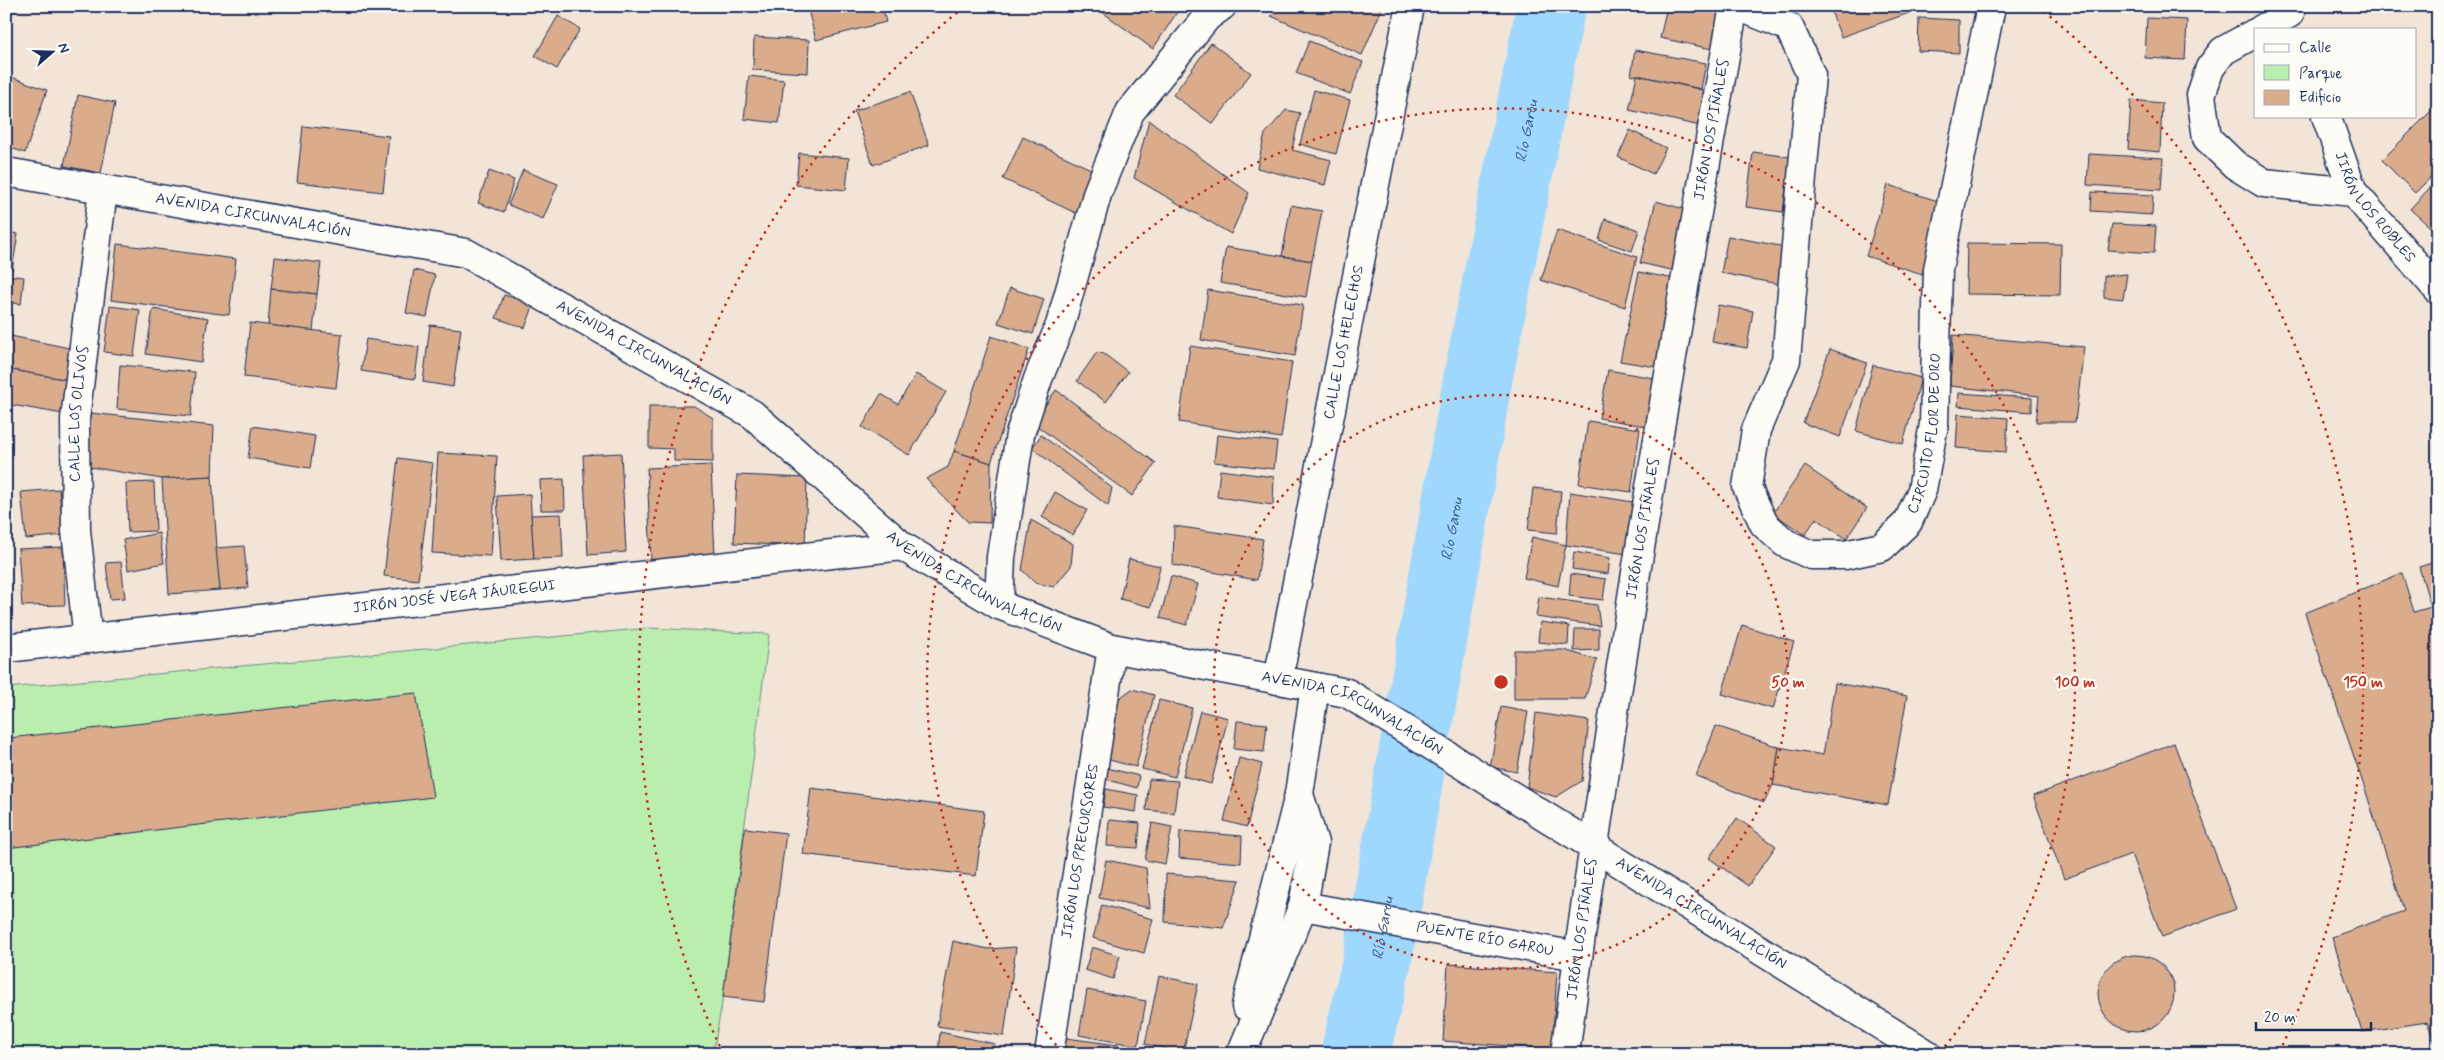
<svg xmlns="http://www.w3.org/2000/svg" width="2444" height="1060" viewBox="0 0 2444 1060" font-family="Mynerve,sans-serif">
	<rect width="100%" height="100%" fill="#f2e4d7"/>
	<filter id="ink" filterUnits="userSpaceOnUse"><feTurbulence type="fractalNoise" baseFrequency=".02" numOctaves="2"/><feDisplacementMap in="SourceGraphic" scale="10" xChannelSelector="R" yChannelSelector="G"/><feConvolveMatrix kernelMatrix="1 2 1 2 8 2 1 2 1" color-interpolation-filters="sRGB"/></filter>
	<g filter="url(#ink)">
		<path fill="#baeeae" stroke="#6a8e86" d="M650,628L769,634L723,997L713,1054H6V688Z"/>
		<g fill="none" stroke-linecap="round" stroke-linejoin="round">
			<path stroke="#9ed8ff" stroke-width="69" id="s1" d="M1355,1054L1377,961L1478,378L1551,6"/>
		</g>
		<g fill="#daac8c" stroke="#1b2f5e">
			<path d="M807,6H882L886,22L816,40Z"/>
			<path d="M1094,6H1181L1153,49Z"/>
			<path d="M1285,6H1383L1362,55L1271,16Z"/>
			<path d="M1667,6H1721L1712,49L1660,38Z"/>
			<path d="M1829,6H1907L1909,13L1841,37Z"/>
			<path d="M2353,6H2438V8Z"/>
			<path d="M558,16L580,29L557,69L535,56Z"/>
			<path d="M1919,18L1959,20V53L1918,51Z"/>
			<path d="M2147,18L2187,20L2185,60L2145,58Z"/>
			<path d="M754,37L809,40L808,73L753,70Z"/>
			<path d="M1309,41L1363,62L1350,94L1296,73Z"/>
			<path d="M1211,43L1251,73L1213,124L1173,95Z"/>
			<path d="M1635,50L1706,63L1701,89L1637,75L1631,76Z"/>
			<path d="M6,75L47,90L25,153L6,146Z"/>
			<path d="M1637,75L1707,91L1700,126L1629,110Z"/>
			<path d="M749,76L784,80L779,123L744,119Z"/>
			<path d="M1314,90L1350,100L1336,154L1300,144Z"/>
			<path d="M910,92L929,145L873,165L854,111Z"/>
			<path d="M78,95L115,103L101,173L64,166Z"/>
			<path d="M2131,100L2162,103L2160,152L2128,149Z"/>
			<path d="M2434,108L2438,111V170L2415,193L2382,160Z"/>
			<path d="M1286,110L1300,113L1292,150L1331,160L1325,185L1257,168L1265,134Z"/>
			<path d="M1149,120L1249,193L1231,234L1134,178Z"/>
			<path d="M303,126L389,136L383,192L297,182Z"/>
			<path d="M1630,130L1666,148L1653,174L1618,157Z"/>
			<path d="M1023,137L1097,172L1078,214L1003,179Z"/>
			<path d="M1753,152L1790,157L1783,212L1746,207Z"/>
			<path d="M799,153L849,158L846,190L796,185Z"/>
			<path d="M2089,154L2163,158L2161,190L2087,185Z"/>
			<path d="M523,170L558,184L543,219L508,205Z"/>
			<path d="M489,171L514,180L504,212L478,203Z"/>
			<path d="M2438,179V234L2410,209Z"/>
			<path d="M1888,185L1944,203L1922,274L1866,256Z"/>
			<path d="M2092,192L2153,195L2152,215L2091,211Z"/>
			<path d="M1656,201L1694,212L1680,272L1640,263Z"/>
			<path d="M1291,205L1322,211L1312,261L1282,256Z"/>
			<path d="M1605,219L1639,230L1632,251L1599,240Z"/>
			<path d="M2112,224L2156,226L2154,253L2108,250Z"/>
			<path d="M1557,230L1637,257L1625,307L1541,280Z"/>
			<path d="M6,232L18,234L12,270L6,268Z"/>
			<path d="M1728,236L1785,247L1778,284L1721,273Z"/>
			<path d="M1967,243L2061,244L2060,295L1966,294Z"/>
			<path d="M117,244L236,259L229,315L111,300Z"/>
			<path d="M1226,247L1312,261L1306,297L1220,283Z"/>
			<path d="M275,257L321,263L317,294L271,289Z"/>
			<path d="M414,270L435,275L427,317L406,313Z"/>
			<path d="M1639,272L1680,280L1662,368L1620,361Z"/>
			<path d="M2127,274L2123,299L2104,297V276Z"/>
			<path d="M6,275L24,277L21,304L6,302Z"/>
			<path d="M1010,288L1044,299L1033,334L998,323Z"/>
			<path d="M271,289L317,294L313,331L268,325Z"/>
			<path d="M1208,290L1303,305L1295,356L1201,340Z"/>
			<path d="M504,295L534,304L525,328L496,318Z"/>
			<path d="M1718,305L1753,311L1747,348L1712,342Z"/>
			<path d="M110,306L140,310L134,356L104,352Z"/>
			<path d="M153,309L208,318L201,362L146,354Z"/>
			<path d="M250,323L342,334L336,388L244,377Z"/>
			<path d="M430,325L461,329L453,387L423,382Z"/>
			<path d="M6,335L74,349L69,380L6,369Z"/>
			<path d="M1953,335L2084,347L2075,422H2036L2039,396L1950,386Z"/>
			<path d="M991,336L1029,349L991,463L954,451Z"/>
			<path d="M366,339L419,347L415,379L361,371Z"/>
			<path d="M1190,346L1292,362L1281,438L1179,422Z"/>
			<path d="M1830,349L1867,363L1840,437L1803,423Z"/>
			<path d="M1097,352L1104,354L1128,372L1106,402L1077,381Z"/>
			<path d="M120,365L195,372L191,416L117,409Z"/>
			<path d="M1873,365L1921,378L1903,444L1856,431Z"/>
			<path d="M6,369L69,380L63,414L6,404Z"/>
			<path d="M1608,370L1659,379L1650,427L1599,418Z"/>
			<path d="M916,374L946,392L909,455L862,427L881,394L898,404Z"/>
			<path d="M1056,390L1156,463L1132,496L1033,423Z"/>
			<path d="M1959,393L2032,398V412L1958,406Z"/>
			<path d="M649,406H694L713,418V462L674,461V449L649,448Z"/>
			<path d="M90,413L214,426L212,476L162,479L84,466Z"/>
			<path d="M1958,414L2008,418L2006,452L1956,448Z"/>
			<path d="M1588,421L1640,429L1631,492L1579,484Z"/>
			<path d="M253,426L315,436L310,468L248,458Z"/>
			<path d="M1041,435L1112,488L1108,506L1032,448Z"/>
			<path d="M1217,435L1277,442L1274,469L1214,462Z"/>
			<path d="M954,451L991,463L990,523L968,522L926,479L948,467Z"/>
			<path d="M438,453L497,456L491,556L432,553Z"/>
			<path d="M621,453L626,552L588,555L583,455Z"/>
			<path d="M398,458L433,463L418,580L384,576Z"/>
			<path d="M711,465L715,558L651,561L647,468Z"/>
			<path d="M1805,466L1867,508L1846,539L1816,518L1805,535L1773,513Z"/>
			<path d="M1220,470L1274,477L1273,505L1217,497Z"/>
			<path d="M737,475L807,478L805,546L734,543Z"/>
			<path d="M212,476L220,590L169,594L162,479Z"/>
			<path d="M564,479L565,510H541L540,480Z"/>
			<path d="M154,482L156,531L128,532L126,483Z"/>
			<path d="M1533,488L1561,491L1557,533L1528,530Z"/>
			<path d="M59,489L64,535L26,539L21,492Z"/>
			<path d="M1055,492L1087,510L1073,535L1042,517Z"/>
			<path d="M1570,492L1633,502L1627,554L1566,545Z"/>
			<path d="M530,494L534,559L501,561L497,496Z"/>
			<path d="M561,514L563,558L534,559L531,515Z"/>
			<path d="M1031,520L1073,544L1071,566L1054,587L1035,583L1022,570Z"/>
			<path d="M1174,526L1263,539L1257,580L1173,565Z"/>
			<path d="M159,533L164,563L128,570L123,540Z"/>
			<path d="M1532,537L1566,545L1558,586L1524,578Z"/>
			<path d="M244,546L248,588L220,590L216,548Z"/>
			<path d="M63,547L65,605L22,606L18,549Z"/>
			<path d="M1574,552L1610,558L1608,574L1572,569Z"/>
			<path d="M1129,559L1160,566L1151,607L1120,599Z"/>
			<path d="M2438,561V1050L2427,1022L2362,1032L2332,937L2404,911L2365,789L2305,613L2402,573L2414,612L2431,607L2419,567Z"/>
			<path d="M121,562L125,598L110,599L106,563Z"/>
			<path d="M1571,574L1606,579L1603,600L1569,596Z"/>
			<path d="M1171,576L1198,584L1187,625L1160,618Z"/>
			<path d="M1539,597L1597,605L1600,626L1536,617Z"/>
			<path d="M1540,622L1569,626L1568,645L1538,642Z"/>
			<path d="M1742,625L1794,642L1773,709L1722,694Z"/>
			<path d="M1575,629H1599V650L1574,651Z"/>
			<path d="M1514,650H1564L1597,660L1585,699H1514Z"/>
			<path d="M1835,683L1907,696L1888,805L1773,785L1779,747L1823,755Z"/>
			<path d="M1132,689L1154,695L1136,767L1098,757L1111,704Z"/>
			<path d="M416,693L433,797L6,848V809L11,808L9,738Z"/>
			<path d="M1159,700L1192,708L1175,777L1142,769Z"/>
			<path d="M1501,707L1528,712L1517,772L1490,767Z"/>
			<path d="M1200,711L1228,718L1211,784L1183,776Z"/>
			<path d="M1536,713L1589,721L1582,781L1556,797L1527,787Z"/>
			<path d="M1237,721L1267,724L1264,752L1234,749Z"/>
			<path d="M1716,726L1779,747L1773,785L1764,803L1696,776Z"/>
			<path d="M2174,743L2236,909L2162,937L2131,854L2064,879L2033,796Z"/>
			<path d="M1239,758L1262,764L1247,827L1224,821Z"/>
			<path d="M1107,768L1139,776L1137,788L1105,779Z"/>
			<path d="M1149,779L1178,781L1174,813L1146,810Z"/>
			<path d="M811,788L984,811L976,876L803,854Z"/>
			<path d="M1106,789L1138,795L1136,812L1103,807Z"/>
			<path d="M1737,818L1776,846L1748,886L1709,858Z"/>
			<path d="M1109,820L1140,823L1138,848L1107,846Z"/>
			<path d="M1152,823L1172,827L1165,864L1145,860Z"/>
			<path d="M745,828L786,833L764,1002L723,997Z"/>
			<path d="M1180,831L1242,836L1241,863L1179,858Z"/>
			<path d="M1106,860L1146,868L1150,908L1099,898Z"/>
			<path d="M1166,874L1240,880L1223,928L1165,922Z"/>
			<path d="M1102,905L1153,919L1144,953L1093,938Z"/>
			<path d="M953,941L988,949L1016,947L1004,1036L937,1026Z"/>
			<path d="M1092,947L1120,956L1113,979L1085,970Z"/>
			<circle cx="2136" cy="993" r="38"/>
			<path d="M1448,964L1557,972L1552,1049L1443,1041Z"/>
			<path d="M1159,976L1198,984L1183,1053L1145,1044Z"/>
			<path d="M1087,990L1146,1001L1138,1046L1079,1035Z"/>
			<path d="M940,1032L995,1044L993,1054H938Z"/>
			<path d="M1066,1038L1118,1045L1117,1054H1064Z"/>
			<path d="M1540,1050V1054H1475V1052Z"/>
		</g>
		<g fill="none" stroke-linecap="round" stroke-linejoin="round">
			<defs>
				<g id="minor">
					<path id="s2" d="M1738,6L1789,27L1811,75L1786,360L1756,430L1747,487L1764,524L1785,543L1811,555H1845L1882,547L1908,522L1922,490L1934,424L1938,269L1991,6"/>
					<path d="M2262,29L2290,13"/>
					<path d="M2255,33L2223,51L2210,68L2201,95L2207,138L2235,165L2264,183L2353,192"/>
					<path id="s3" d="M2326,116L2353,192L2438,290"/>
					<path id="s4" d="M6,172L466,253L752,414L902,546L999,605L1112,648L1347,693L1927,1054"/>
					<path d="M999,605L1001,557L1020,434L1038,379L1060,325L1098,191L1130,112L1207,17L1222,6"/>
					<path id="s5" d="M88,639L76,531L75,419L103,190"/>
					<path id="s6" d="M6,648L902,546"/>
					<path id="s7" d="M1278,680L1410,6"/>
					<path id="s8" d="M1303,906L1577,956"/>
					<path d="M1246,1006L1299,795"/>
					<path id="s9" d="M1049,1054L1112,648"/>
					<path d="M1241,1054L1303,906L1314,843L1299,794L1315,687"/>
					<path id="s10" d="M1565,1054C1611,703 1671,354 1734,6"/>
				</g>
			</defs>
			<use href="#minor" stroke="#1b2f5e" stroke-width="31"/>
			<use href="#minor" stroke="#fdfcf7" stroke-width="28"/>
		</g>
	</g>
	<g fill="none" stroke="#c8321e" stroke-width="2.5" stroke-dasharray="2.5 5">
		<circle cx="1501" cy="682" r="287"/>
		<path d="M1061 1051A574 574 0 1 1 1941 1051"/>
		<path d="M723 1053A862 862 0 0 1 964 7M2038 7A862 862 0 0 1 2279 1053"/>
	</g>
	<g text-anchor="middle" dominant-baseline="central" stroke-width="4.5" stroke-linejoin="round" paint-order="stroke">
		<g font-size="15" fill="#1b2f5e" stroke="#fdfcf7">
			<text stroke="none"><textPath href="#s10" startOffset="936">JIRÓN LOS PIÑALES</textPath></text>
			<text stroke="none"><textPath href="#s3" startOffset="105">JIRÓN LOS ROBLES</textPath></text>
			<text stroke="none"><textPath href="#s4" startOffset="251">AVENIDA CIRCUNVALACIÓN</textPath></text>
			<text stroke="none"><textPath href="#s7" startOffset="344">CALLE LOS HELECHOS</textPath></text>
			<text stroke="none"><textPath href="#s4" startOffset="671">AVENIDA CIRCUNVALACIÓN</textPath></text>
			<text stroke="none"><textPath href="#s5" startOffset="226">CALLE LOS OLIVOS</textPath></text>
			<text stroke="none"><textPath href="#s2" startOffset="825">CIRCUITO FLOR DE ORO</textPath></text>
			<text stroke="none"><textPath href="#s10" startOffset="531">JIRÓN LOS PIÑALES</textPath></text>
			<text stroke="none"><textPath href="#s4" startOffset="1076">AVENIDA CIRCUNVALACIÓN</textPath></text>
			<text stroke="none"><textPath href="#s6" startOffset="451">JIRÓN JOSÉ VEGA JÁUREGUI</textPath></text>
			<text stroke="none"><textPath href="#s4" startOffset="1481">AVENIDA CIRCUNVALACIÓN</textPath></text>
			<text stroke="none"><textPath href="#s9" startOffset="205">JIRÓN LOS PRECURSORES</textPath></text>
			<text stroke="none"><textPath href="#s4" startOffset="1886">AVENIDA CIRCUNVALACIÓN</textPath></text>
			<text stroke="none"><textPath href="#s10" startOffset="126">JIRÓN LOS PIÑALES</textPath></text>
			<text stroke="none"><textPath href="#s8" startOffset="185">PUENTE RÍO GAROU</textPath></text>
		</g>
		<g font-size="16" font-style="italic" fill="#3c5986" stroke="#fdfcf7">
			<text stroke="none"><textPath href="#s1" startOffset="939">Río Garou</textPath></text>
			<text stroke="none"><textPath href="#s1" startOffset="534">Río Garou</textPath></text>
			<text stroke="none"><textPath href="#s1" startOffset="129">Río Garou</textPath></text>
		</g>
	</g>
	<circle cx="1501" cy="682" r="8" fill="#c8321e" stroke="#fdfcf7" stroke-width="2.5"/>
	<g font-size="15" text-anchor="middle" font-weight="bold" fill="#c8321e" stroke="#fdfcf7" stroke-width="4.5" stroke-linejoin="round" paint-order="stroke">
		<text x="1788" y="687">50 m</text>
		<text x="2075" y="687">100 m</text>
		<text x="2363" y="687">150 m</text>
	</g>
	<rect width="2444" height="1060" fill="none" stroke="#fdfcf7" stroke-width="25"/>
	<rect x="12" y="12" width="2419" height="1035" fill="none" stroke="#1b2f5e" stroke-width="2" filter="url(#ink)"/>
	<rect x="2254" y="28" width="162" height="90" fill="#fdfcf7" stroke="#a3aaba"/>
	<rect x="2264" y="44" width="25" height="8" fill="#fdfcf7" stroke="#a3aaba"/>
	<text x="2299" y="52" font-size="15" fill="#1b2f5e">Calle</text>
	<rect x="2264" y="65" width="25" height="15" fill="#baeeae" stroke="#a3aaba"/>
	<text x="2299" y="78" font-size="15" fill="#1b2f5e">Parque</text>
	<rect x="2264" y="90" width="25" height="15" fill="#daac8c" stroke="#a3aaba"/>
	<text x="2299" y="102" font-size="15" fill="#1b2f5e">Edificio</text>
	<g transform="translate(52 52) rotate(70)" stroke="#fdfcf7" stroke-width="4" paint-order="stroke">
	<path d="M0-4L9 19L0 12L-9 19Z" fill="#1b2f5e"/>
	<text y="-8" font-size="14" font-weight="bold" text-anchor="middle" fill="#1b2f5e">N</text>
	</g>
	<path d="M2256 1022v8h115v-8" fill="none" stroke="#1b2f5e" stroke-width="2.5"/>
	<text x="2264" y="1022" font-size="15" fill="#1b2f5e" stroke="#fdfcf7" stroke-width="4" paint-order="stroke">20 m</text>
</svg>
